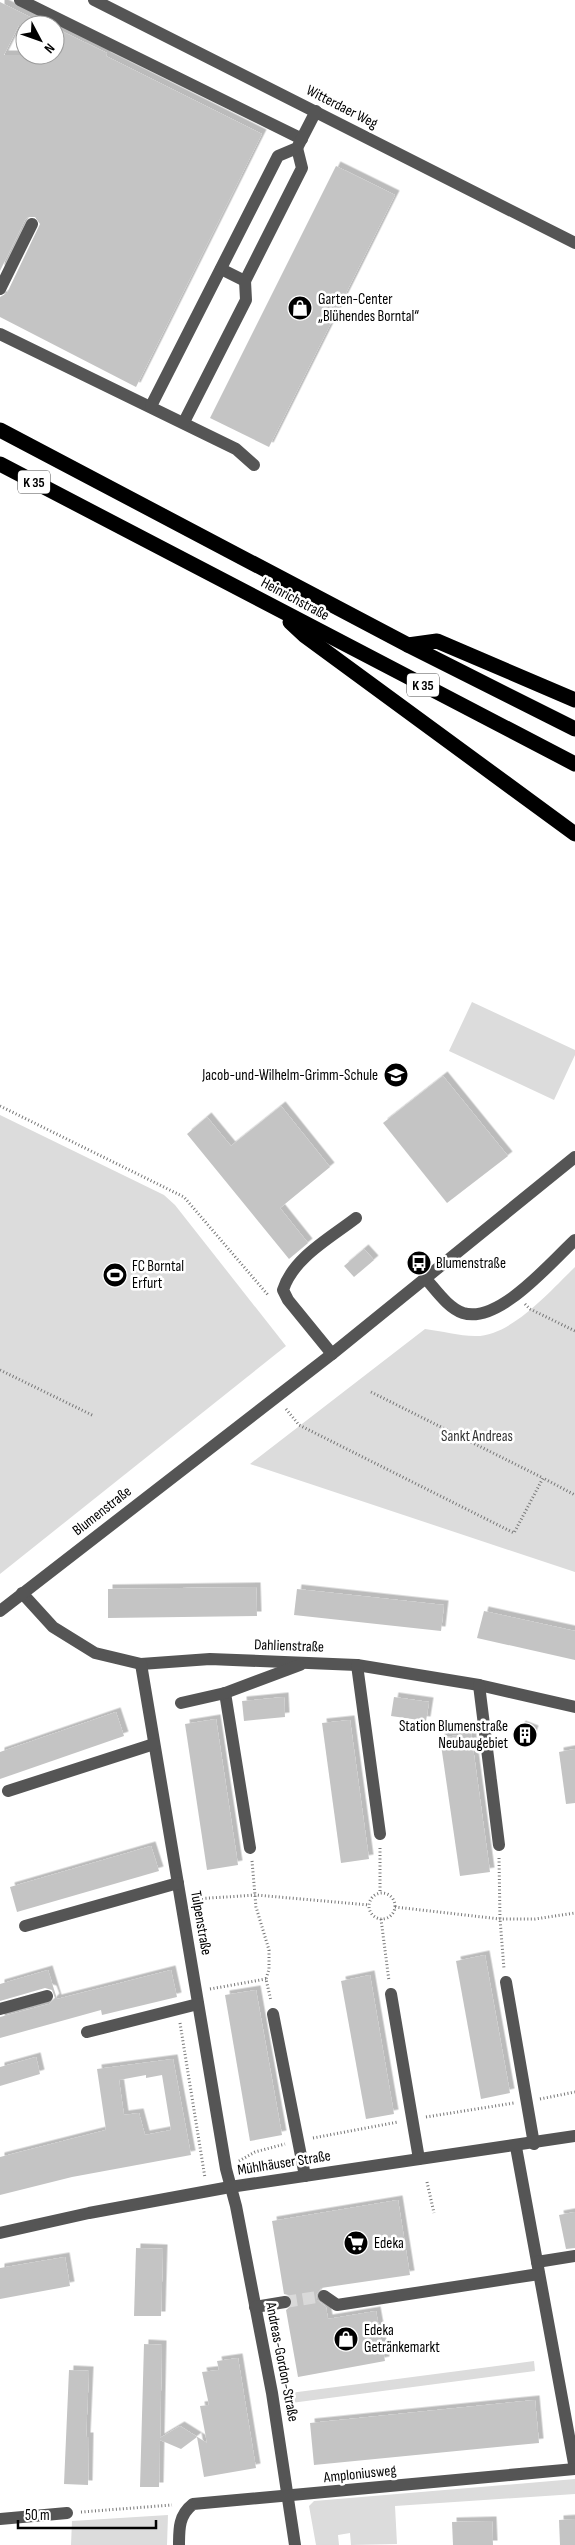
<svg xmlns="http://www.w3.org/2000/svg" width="575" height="2545" viewBox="0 0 575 2545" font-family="'Sofia Sans Condensed',sans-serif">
	<defs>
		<filter id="shadow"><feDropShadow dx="4.5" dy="-4.5" stdDeviation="0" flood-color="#0004"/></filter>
	</defs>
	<rect width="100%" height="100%" fill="#fff"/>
	<g fill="#dcdcdc">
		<path d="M472,1002L575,1050V1055L554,1100L449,1051Z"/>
		<path d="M0,1115L164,1195L175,1205L286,1346L0,1574Z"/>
		<path d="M575,1267V1572L250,1464L425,1329C442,1331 459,1336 475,1336C511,1337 551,1290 575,1267Z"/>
		<path d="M534,2361L535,2371L291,2403L290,2393Z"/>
		<path d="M575,2479V2494L395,2506L397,2544L351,2545L350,2533L338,2535L339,2545H316L309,2506L314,2501Z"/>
		<path d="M168,2515L167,2545H71L72,2521Z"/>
	</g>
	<g fill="#c4c4c4" fill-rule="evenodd" filter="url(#shadow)">
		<path d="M0,2L46,25H19L4,55H55V28L107,53L106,56L262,134L136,387L0,317V297L7,293L40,224L35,217H28L25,220L0,271Z"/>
		<path d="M336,166L395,195L269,447L210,418Z"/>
		<path d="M443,1076L508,1156L447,1203L383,1123Z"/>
		<path d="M281,1106L330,1167L280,1208L308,1243L289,1259L187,1134L207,1117L231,1146Z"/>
		<path d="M364,1249L374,1260L354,1277L344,1266Z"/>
		<path d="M256,1587L257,1616L108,1618V1589Z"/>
		<path d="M297,1589L444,1605L441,1631L294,1615Z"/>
		<path d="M484,1611L575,1631V1660L477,1638Z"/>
		<path d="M284,1697L285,1717L244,1721L242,1701Z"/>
		<path d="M394,1697L429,1702L426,1721L391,1716Z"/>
		<path d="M116,1712L124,1736L0,1779V1752Z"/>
		<path d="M216,1719L238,1865L207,1870L185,1724Z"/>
		<path d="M350,1720L369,1859L341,1863L322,1723Z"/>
		<path d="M521,1725L534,1730L529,1745L516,1740Z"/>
		<path d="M471,1733L490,1872L460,1876L440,1738Z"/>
		<path d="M575,1749V1803L566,1804L559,1752Z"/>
		<path d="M151,1846L159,1871L17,1912L10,1887Z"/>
		<path d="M485,1955L510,2093L481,2099L456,1961Z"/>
		<path d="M48,1970L57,1999L171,1970L177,1997L102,2015L101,2010L0,2038V2017L49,2004L55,1998L52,1990L45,1988L0,2001V1984Z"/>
		<path d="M370,1975L394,2114L366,2119L341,1981Z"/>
		<path d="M256,1990L282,2135L250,2141L225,1995Z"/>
		<path d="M36,2057L40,2074L0,2086V2067Z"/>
		<path d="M173,2059L191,2155L72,2177L0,2195V2157L106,2130L97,2069ZM146,2075V2078L162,2075L171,2130L145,2135L139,2113L124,2115L119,2080Z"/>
		<path d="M398,2200L410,2275L321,2288L316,2295L317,2300L326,2307L328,2319L376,2311L385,2361L298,2377L286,2310L292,2305L293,2300L288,2295L284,2294L272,2221Z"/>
		<path d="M575,2212V2248L566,2249L559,2215Z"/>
		<path d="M136,2248L163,2249L161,2316H134Z"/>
		<path d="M65,2257L70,2286L0,2299V2268Z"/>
		<path d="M144,2344L162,2345L160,2438L180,2426L207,2443L200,2406L209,2405L202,2372L219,2370L217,2361L238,2358L256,2468L204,2477L197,2437L181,2449L160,2440L159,2487H140Z"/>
		<path d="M69,2370L89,2371L86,2437H89L88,2485L64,2484Z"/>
		<path d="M535,2400L539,2443L314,2465L310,2423Z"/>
		<path d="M575,2519V2545H560L559,2520Z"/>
		<path d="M492,2521L493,2545H453L452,2522Z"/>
	</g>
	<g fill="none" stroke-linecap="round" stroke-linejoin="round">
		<path stroke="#d9d9d9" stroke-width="12" stroke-dasharray="12 6" stroke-linecap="butt" d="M285,2302L324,2296"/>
		<g stroke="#777" stroke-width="3" stroke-dasharray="1 2.5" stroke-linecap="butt">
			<path d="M0,1106L184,1197L268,1295"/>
			<path d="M525,1304L530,1309L575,1331"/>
			<path d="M0,1370L94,1416"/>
			<path d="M371,1392L543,1478"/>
			<path d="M286,1409L299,1425L514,1533L543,1478L575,1495"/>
			<path d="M380,1848V1893"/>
			<path d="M499,1858L500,1919L504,1969"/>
			<path d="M252,1861L256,1907L269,1950V1969L266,1979L271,2001"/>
			<circle cx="382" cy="1906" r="13"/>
			<path d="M195,1899L256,1895L369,1905"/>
			<path d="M395,1907L500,1919H535L575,1913"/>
			<path d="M381,1919L389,1981"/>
			<path d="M210,1989L266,1979"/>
			<path d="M180,2023L205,2178"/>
			<path d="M540,2099L575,2092"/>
			<path d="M426,2117L514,2103"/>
			<path d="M313,2138L398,2122"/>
			<path d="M239,2161L255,2152L285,2144"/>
			<path d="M427,2182L434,2213"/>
			<path d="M81,2512L172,2505"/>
		</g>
		<g stroke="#555" stroke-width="12">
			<path d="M20,0L302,139"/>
			<path d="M94,0L575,243"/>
			<path d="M221,269L245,281L302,168L297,148"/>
			<path d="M0,289L32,224"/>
			<path d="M0,334L236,449L254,465"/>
			<path d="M151,406L278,156L297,148L316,111"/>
			<path d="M184,422L246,300L245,281"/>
			<path d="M426,1279C436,1290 448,1308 463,1313C499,1324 550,1263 575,1240"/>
			<path d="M332,1354L288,1300L283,1290C293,1258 330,1238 356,1218"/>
			<path d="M22,1593L53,1627L95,1653L141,1664L210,1659L357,1665L479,1685L575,1707"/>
			<path d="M0,1611L332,1354L575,1157"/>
			<path d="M141,1664L226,2169L236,2206L272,2393L295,2545"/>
			<path d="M357,1665L380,1834"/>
			<path d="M479,1685L499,1845"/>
			<path d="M225,1693L250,1848"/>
			<path d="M181,1703L225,1693L300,1665"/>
			<path d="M8,1791L154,1744"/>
			<path d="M25,1926L178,1883"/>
			<path d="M506,1982L534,2144"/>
			<path d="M391,1994L419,2159"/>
			<path d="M0,2009L47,1996"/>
			<path d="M273,2014L305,2176"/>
			<path d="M87,2032L198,2004"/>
			<path d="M516,2147L575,2469"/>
			<path d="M0,2233L89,2213L230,2187L575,2136"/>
			<path d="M537,2262L575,2256"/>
			<path d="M324,2296L337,2305L539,2274"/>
			<path d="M255,2307L285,2302"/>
			<path d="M0,2519L67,2513"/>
			<path d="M179,2545C179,2528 179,2515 193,2504L575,2469"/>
		</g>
		<g stroke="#000" stroke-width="15">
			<path d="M0,430L408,645L575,729"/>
			<path d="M0,464L575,764"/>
			<path d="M290,622L305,636L575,834"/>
			<path d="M408,645L437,641L575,700"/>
		</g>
	</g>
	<defs>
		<symbol id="shop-disc" viewBox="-11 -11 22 22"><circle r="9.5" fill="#000" stroke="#fff"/><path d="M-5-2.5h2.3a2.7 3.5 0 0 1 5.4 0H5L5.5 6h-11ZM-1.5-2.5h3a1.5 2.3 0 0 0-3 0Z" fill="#fff"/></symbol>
		<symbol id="school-disc" viewBox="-11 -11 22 22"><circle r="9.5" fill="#000" stroke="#fff"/><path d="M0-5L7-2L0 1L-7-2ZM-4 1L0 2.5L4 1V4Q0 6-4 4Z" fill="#fff"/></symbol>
		<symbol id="bus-disc" viewBox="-11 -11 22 22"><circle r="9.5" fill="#000" stroke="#fff"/><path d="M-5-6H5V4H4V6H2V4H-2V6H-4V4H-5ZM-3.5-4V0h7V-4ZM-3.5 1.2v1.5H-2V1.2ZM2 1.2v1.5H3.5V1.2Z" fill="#fff"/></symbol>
		<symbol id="stadium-disc" viewBox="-11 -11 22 22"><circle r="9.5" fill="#000" stroke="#fff"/><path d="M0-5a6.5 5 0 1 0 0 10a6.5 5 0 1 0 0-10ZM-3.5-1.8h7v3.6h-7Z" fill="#fff"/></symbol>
		<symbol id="building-disc" viewBox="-11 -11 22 22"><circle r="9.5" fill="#000" stroke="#fff"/><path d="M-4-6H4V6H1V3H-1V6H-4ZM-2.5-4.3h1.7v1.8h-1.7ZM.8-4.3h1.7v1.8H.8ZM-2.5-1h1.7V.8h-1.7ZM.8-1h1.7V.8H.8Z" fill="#fff"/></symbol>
		<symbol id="supermarket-disc" viewBox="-11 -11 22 22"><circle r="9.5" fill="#000" stroke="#fff"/><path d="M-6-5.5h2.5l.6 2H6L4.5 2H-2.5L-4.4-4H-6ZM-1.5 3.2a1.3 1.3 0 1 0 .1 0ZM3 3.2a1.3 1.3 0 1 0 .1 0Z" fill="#fff"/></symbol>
	</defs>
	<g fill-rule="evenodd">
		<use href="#shop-disc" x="286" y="294" width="28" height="28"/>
		<use href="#school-disc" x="382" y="1061" width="28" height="28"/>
		<use href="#bus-disc" x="405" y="1249" width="28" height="28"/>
		<use href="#stadium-disc" x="101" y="1261" width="28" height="28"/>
		<use href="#building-disc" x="511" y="1721" width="28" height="28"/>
		<use href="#supermarket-disc" x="342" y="2229" width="28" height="28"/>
		<use href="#shop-disc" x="332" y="2325" width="28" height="28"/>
	</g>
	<g text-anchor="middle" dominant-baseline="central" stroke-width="5" stroke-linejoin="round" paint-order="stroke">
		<g fill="#fff" stroke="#4c4c4c" stroke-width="1">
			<rect x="18" y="470.5" width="32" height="23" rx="4"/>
			<rect x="407" y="673.5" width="32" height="23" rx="4"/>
		</g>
		<g font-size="14" font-weight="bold" fill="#000">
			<text x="34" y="482">K 35</text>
			<text x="423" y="685">K 35</text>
		</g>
		<g font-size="15" fill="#000" stroke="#fff">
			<text transform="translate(342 107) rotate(27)">Witterdaer Weg</text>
			<text transform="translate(295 599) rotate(28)">Heinrichstraße</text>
			<text transform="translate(102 1511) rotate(-38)">Blumenstraße</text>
			<text transform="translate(289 1646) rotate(2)">Dahlienstraße</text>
			<text transform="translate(201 1923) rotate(80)">Tulpenstraße</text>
			<text transform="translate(284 2163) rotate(-9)">Mühlhäuser Straße</text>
			<text transform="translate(282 2362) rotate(79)">Andreas-Gordon-Straße</text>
			<text transform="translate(360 2474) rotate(-6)">Amploniusweg</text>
		</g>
		<g font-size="15" fill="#000" stroke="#fff" text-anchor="start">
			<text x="318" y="299">Garten-Center<tspan x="318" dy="17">„Blühendes Borntal“</tspan></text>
			<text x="378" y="1075" text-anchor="end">Jacob-und-Wilhelm-Grimm-Schule</text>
			<text x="436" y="1263">Blumenstraße</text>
			<text x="132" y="1266">FC Borntal<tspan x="132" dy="17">Erfurt</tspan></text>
			<text x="508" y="1726" text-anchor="end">Station Blumenstraße<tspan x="508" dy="17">Neubaugebiet</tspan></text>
			<text x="374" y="2243">Edeka</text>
			<text x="364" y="2330">Edeka<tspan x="364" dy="17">Getränkemarkt</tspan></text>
		</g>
		<g font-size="15" fill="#333" stroke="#fff">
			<text x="477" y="1436">Sankt Andreas</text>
		</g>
	</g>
	<g transform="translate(40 40) rotate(131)"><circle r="24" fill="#ffffff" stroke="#999999"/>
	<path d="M0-4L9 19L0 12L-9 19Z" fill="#000000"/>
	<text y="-8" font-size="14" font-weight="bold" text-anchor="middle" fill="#000000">N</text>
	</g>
	<path d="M18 2520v8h138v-8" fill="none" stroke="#000000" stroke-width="2.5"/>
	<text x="25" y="2520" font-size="15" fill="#000000" stroke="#ffffff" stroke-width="4" paint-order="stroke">50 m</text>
</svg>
